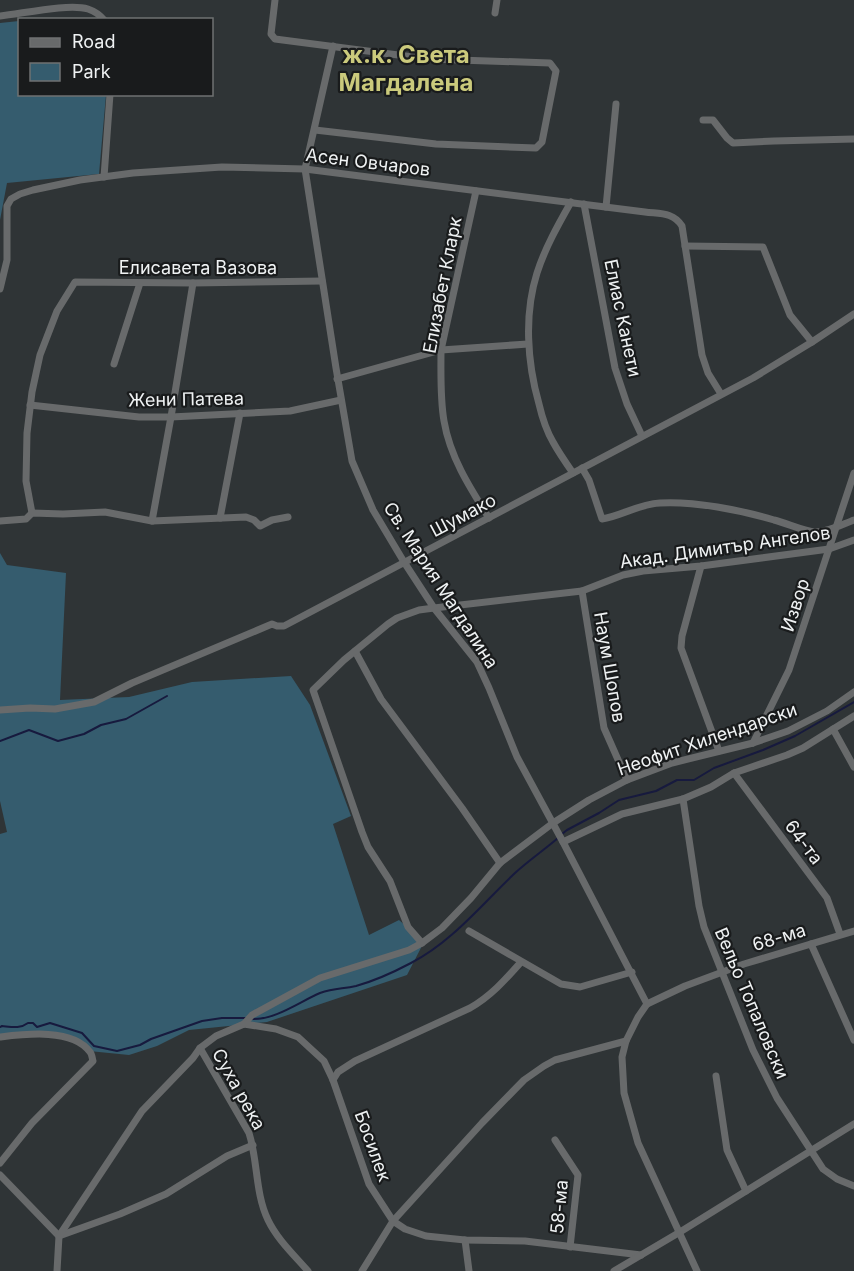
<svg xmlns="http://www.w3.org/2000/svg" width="854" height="1271" viewBox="0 0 854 1271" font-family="Inter,sans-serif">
	<rect width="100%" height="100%" fill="#2f3436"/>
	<g fill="#355c6e">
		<path d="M19,21L20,94L106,95L99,174L7,183L0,220V23Z"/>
		<path d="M0,553L7,565L66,573L60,700L129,697L192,682L291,676L310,705L351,816L333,824L369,935L399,920L424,942L407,975L267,1022L189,1030L157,1046L129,1055L89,1051L73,1039L48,1034L0,1037V834L7,832L0,801Z"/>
	</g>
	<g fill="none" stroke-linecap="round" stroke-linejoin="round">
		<g stroke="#171a3e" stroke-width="2">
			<path d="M0,741L29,730L58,741L84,734L101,725L126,719L167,696"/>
			<path d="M562,834L567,830L599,813L619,800L656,791L677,780H694L714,768L763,750L795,736L854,702"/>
			<path d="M252,1019C275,1020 299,1002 320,993C334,988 342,989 356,986C374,981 394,972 411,963C452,942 482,904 515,873C528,861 544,850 558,838"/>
			<path d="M0,1027L2,1026C12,1027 20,1029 28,1023H33L37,1027L50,1023L82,1033L94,1046L117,1051L140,1045L151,1039L202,1021L222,1018H247"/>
		</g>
		<g stroke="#686a6b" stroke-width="7">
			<path d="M275,0L271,34L275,39L429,59L550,63L556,71L542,142L536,148L436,144L315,130"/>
			<path d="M495,13L497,0"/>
			<path d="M0,16C21,14 69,3 88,9C94,11 100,15 104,20"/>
			<path d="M333,46L305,169L336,368L352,461L373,510L404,562L434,608L477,662L489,688L517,757L563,842L647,1004L638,1017L626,1041L622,1057L624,1093L638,1143L697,1271"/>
			<path d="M703,120H713L727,138L733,143L774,141L854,139"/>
			<path d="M104,177L110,94"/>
			<path d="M476,191L441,350C441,373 440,398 444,421C450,457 470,488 489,518"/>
			<path d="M571,202C558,225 545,248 537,273C524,314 527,362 539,404C542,417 546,430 553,442C559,453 566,463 573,473"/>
			<path d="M584,204L615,368L627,404L642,436"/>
			<path d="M606,207L616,104"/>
			<path d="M685,246L763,247L790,315L812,342"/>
			<path d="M0,289L7,260V206L11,199L20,194L33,190L80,180L133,173L222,167L305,169L645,212C660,214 673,212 682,226L702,355L708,373L721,394"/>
			<path d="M114,364L140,283"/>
			<path d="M337,379L441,350L528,344"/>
			<path d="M30,405L139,417H171L290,411L341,400"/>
			<path d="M582,468L589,480L602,519C621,516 639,504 660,503C694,501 741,510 774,520C786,523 804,531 814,532C826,533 843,524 854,520"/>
			<path d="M32,513L26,481L27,433L32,392L40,355L57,311L75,282L193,283L322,281"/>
			<path d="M220,518L240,413"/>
			<path d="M0,521L26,519L32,513L63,514L105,512L152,521L246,517L254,520L260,526L272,520L288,517"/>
			<path d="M152,521L171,417L193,283"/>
			<path d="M701,566L682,636L681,648L719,751"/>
			<path d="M582,591L604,728L627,780"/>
			<path d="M355,651L381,699L462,808L500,863"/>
			<path d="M0,710L30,708L55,709L94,702L132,683L272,624L277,626H284L753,378L812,342L854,314"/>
			<path d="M833,729L854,767"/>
			<path d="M753,743L789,670L854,473"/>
			<path d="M734,773L827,898L840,934"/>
			<path d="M683,799L699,906L704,927L753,1050L777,1098L823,1169L837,1179L854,1186"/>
			<path d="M563,842L622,814L683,799L711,787L734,773L787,755L803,748L854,716"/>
			<path d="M469,931L561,984L580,987L632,972"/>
			<path d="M422,943L408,927L390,881L368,847L362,832L313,690L344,660L388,624L397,618L419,610L434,608L582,591L623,575L643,571L701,566L829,549L854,540"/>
			<path d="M811,944L854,1040"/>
			<path d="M647,1004L685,986L744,964L854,931"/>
			<path d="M244,1024L252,1015L320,978L409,950L422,943L442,928L471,898L500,863L553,823L589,800L627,780L672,763L753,743L788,731L827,711L854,692"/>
			<path d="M0,1037C25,1034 73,1028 90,1052C92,1054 92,1058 93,1061L32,1123L0,1163"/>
			<path d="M200,1048L249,1133C258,1161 255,1193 268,1220C277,1239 294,1255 308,1271"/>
			<path d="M716,1076L727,1150L746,1191"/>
			<path d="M333,1080L338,1072L355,1061L470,1008C491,996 505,980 521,962"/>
			<path d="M555,1140L578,1175L570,1247"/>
			<path d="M0,1175L59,1236L120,1214L166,1194L227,1156L253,1145"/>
			<path d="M465,1240L469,1271"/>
			<path d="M57,1271L59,1236L142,1111L193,1058L200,1048L216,1036L244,1024L276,1029L298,1037L324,1061L333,1080L369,1184L393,1221L405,1229L426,1236L465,1240L525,1241L641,1255"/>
			<path d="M362,1271L393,1221L482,1123L524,1080L544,1066L555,1060L626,1041"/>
			<path d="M614,1271L680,1232L854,1124"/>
		</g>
	</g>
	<g text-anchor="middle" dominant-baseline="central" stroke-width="4.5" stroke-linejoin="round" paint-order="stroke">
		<g font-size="18" fill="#eff2f3" stroke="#191b1c">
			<text transform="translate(368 162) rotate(7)">Асен Овчаров</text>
			<text x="198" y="267">Елисавета Вазова</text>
			<text transform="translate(442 285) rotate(-79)">Елизабет Кларк</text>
			<text transform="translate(623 318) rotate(78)">Елиас Канети</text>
			<text transform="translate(186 399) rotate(-1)">Жени Патева</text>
			<text transform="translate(463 515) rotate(-28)">Шумако</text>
			<text transform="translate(725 547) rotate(-8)">Акад. Димитър Ангелов</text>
			<text transform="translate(441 585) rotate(57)">Св. Мария Магдалина</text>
			<text transform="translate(795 605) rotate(-72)">Извор</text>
			<text transform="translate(610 667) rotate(80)">Наум Шопов</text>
			<text transform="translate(707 739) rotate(-19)">Неофит Хилендарски</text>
			<text transform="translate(804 842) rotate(53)">64-та</text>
			<text transform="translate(779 937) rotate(-17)">68-ма</text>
			<text transform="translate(752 1003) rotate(67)">Вельо Топаловски</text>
			<text transform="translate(239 1089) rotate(61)">Суха река</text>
			<text transform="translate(373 1146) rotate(70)">Босилек</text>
			<text transform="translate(559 1207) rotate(-85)">58-ма</text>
		</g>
		<g font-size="24" font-weight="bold" fill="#cbca7c" stroke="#191b1c">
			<text x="406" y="54">ж.к. Света<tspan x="406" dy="28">Магдалена</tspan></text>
		</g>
	</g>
	<rect x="18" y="18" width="195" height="78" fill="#191b1c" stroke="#6f7172" stroke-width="1.5"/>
	<rect x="30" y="38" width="30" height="9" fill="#686a6b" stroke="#6f7172" stroke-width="1.5"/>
	<text x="72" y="48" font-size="18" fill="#eff2f3">Road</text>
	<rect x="30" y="63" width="30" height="18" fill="#355c6e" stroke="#6f7172" stroke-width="1.5"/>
	<text x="72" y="78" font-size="18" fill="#eff2f3">Park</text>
</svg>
